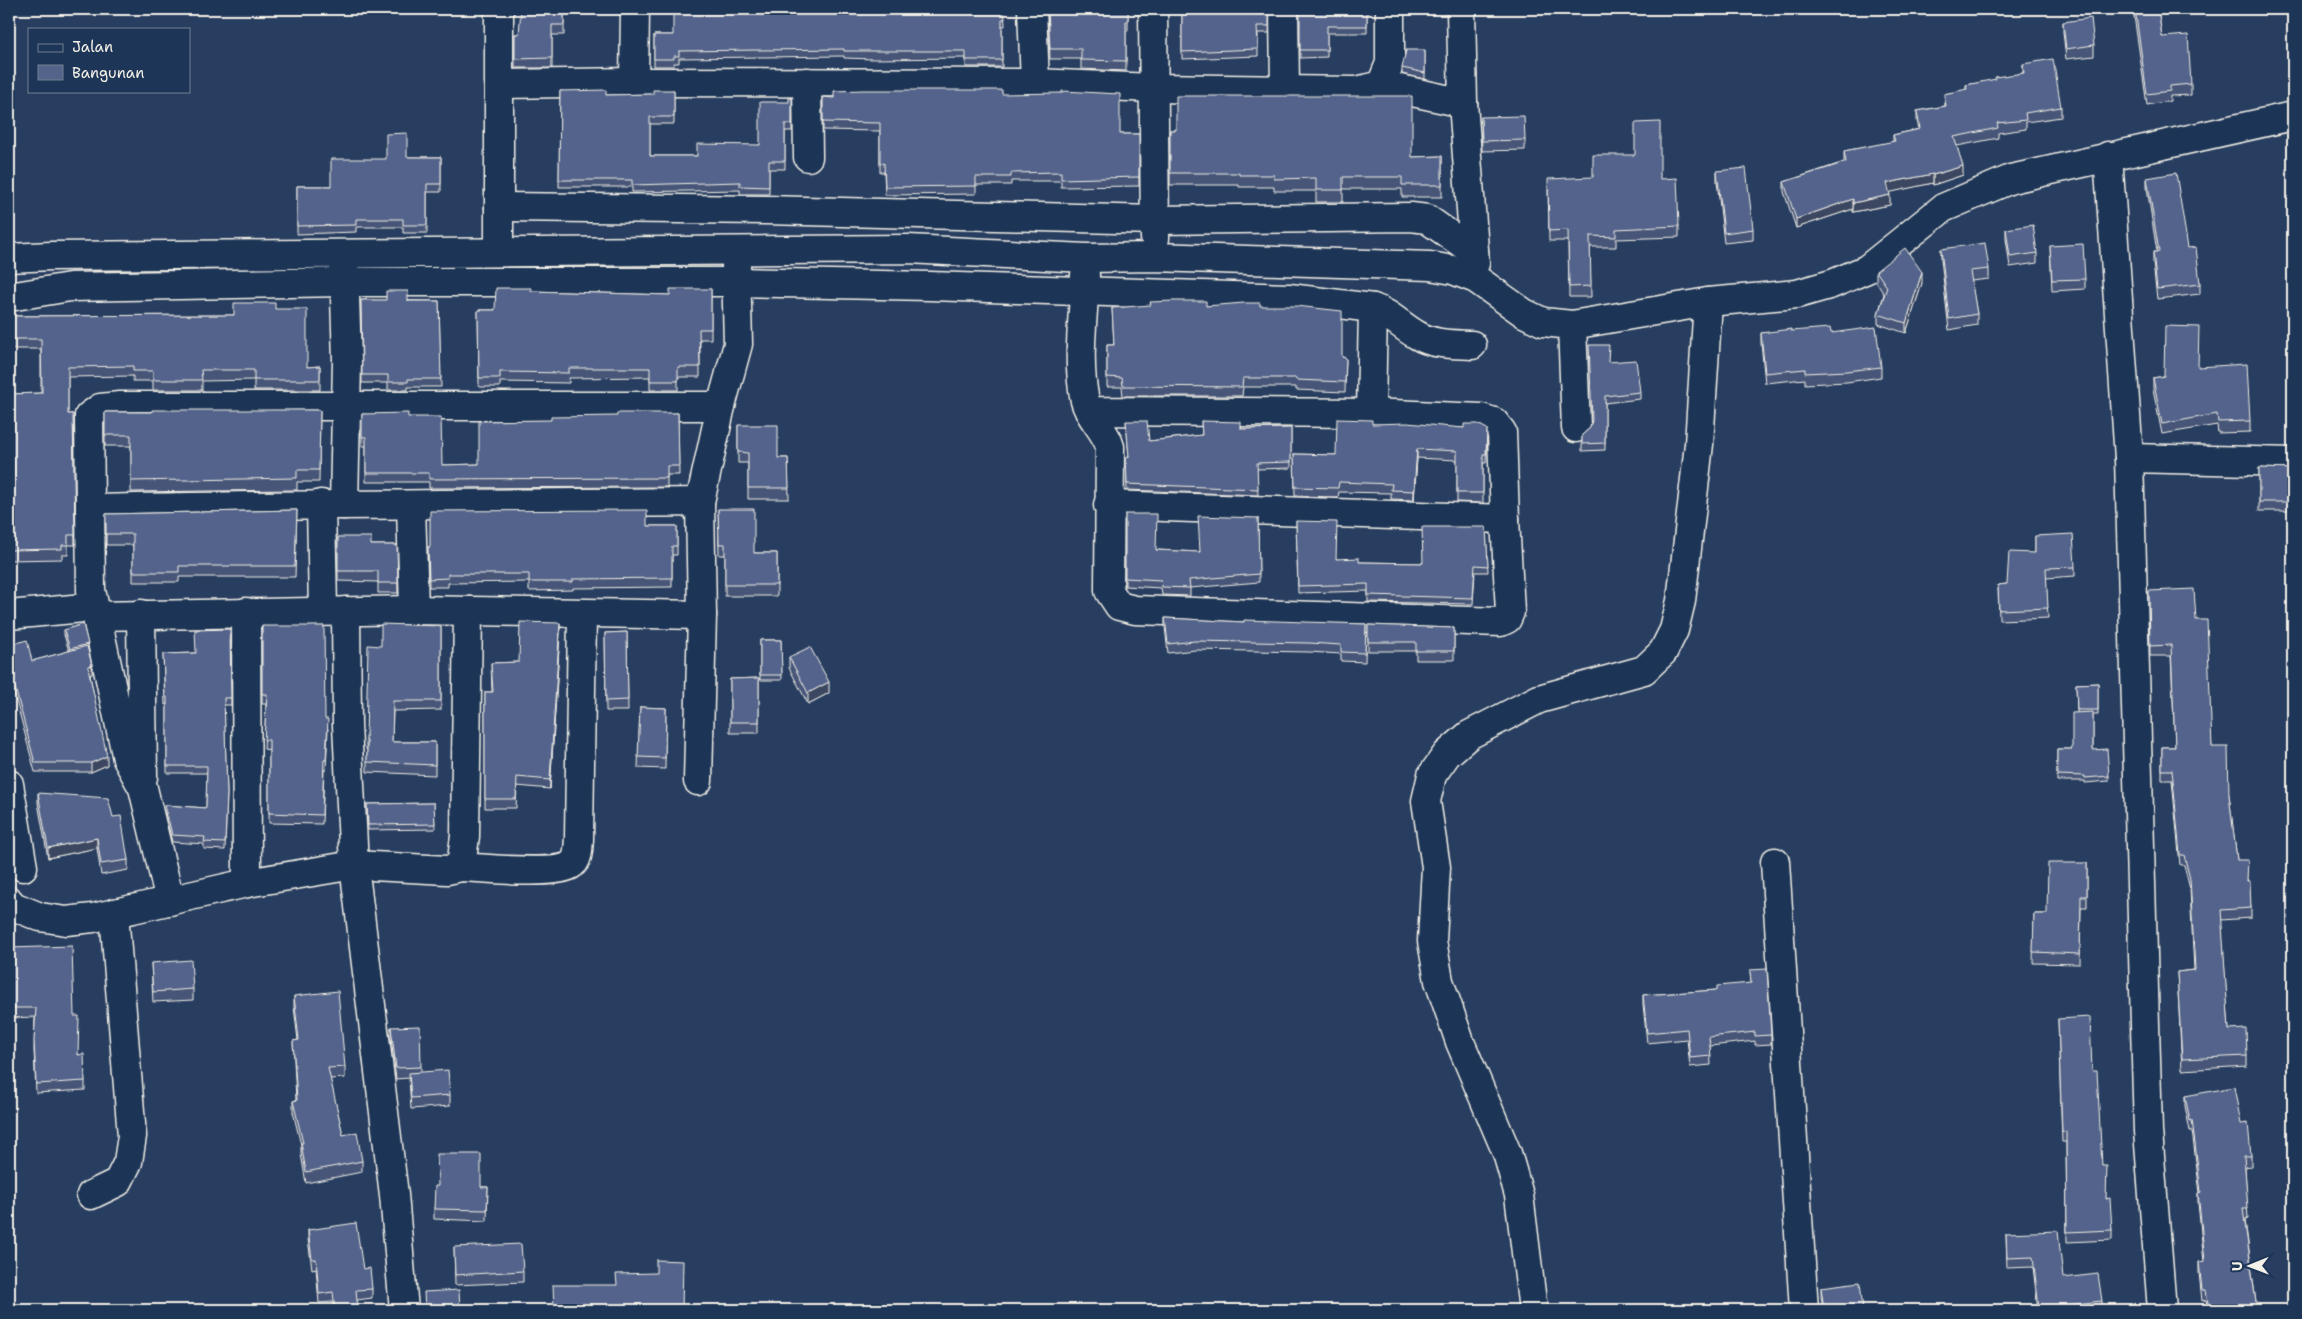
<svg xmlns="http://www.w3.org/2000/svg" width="2302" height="1319" viewBox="0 0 2302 1319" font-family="'Shantell Sans',sans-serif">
	<rect width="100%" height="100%" fill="#283e61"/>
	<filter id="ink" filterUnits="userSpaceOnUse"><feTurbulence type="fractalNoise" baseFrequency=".02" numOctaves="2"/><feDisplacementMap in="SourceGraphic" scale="10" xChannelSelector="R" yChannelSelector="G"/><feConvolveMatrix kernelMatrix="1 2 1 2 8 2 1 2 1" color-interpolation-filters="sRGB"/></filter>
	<g filter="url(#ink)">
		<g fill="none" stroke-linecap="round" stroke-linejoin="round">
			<defs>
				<g id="minor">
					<path d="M1032,9L1035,83"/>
					<path d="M1153,9L1155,238"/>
					<path d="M1284,9L1285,90"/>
					<path d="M1461,9L1463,103L1475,263"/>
					<path d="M634,82L635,9"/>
					<path d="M807,82L808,157"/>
					<path d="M500,84L634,82L1035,83L1153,88L1356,91L1381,85L1390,63V9"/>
					<path d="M1381,85L1463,103"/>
					<path d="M2108,156L2129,458L2148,1131L2162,1310"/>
					<path d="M499,207L766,210L1155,220L1411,217L1427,219L1474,252"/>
					<path d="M499,252V9"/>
					<path d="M9,258L51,256L908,249L1086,258L1155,257L1430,266L1453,270L1476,279L1524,313L1543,322L1572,325L1708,302L1797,294L1832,284L1867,269L1943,208L2011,179L2293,116"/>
					<path d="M344,264L347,361L344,505"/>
					<path d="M1085,275C1084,315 1076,360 1085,401C1090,419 1105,429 1110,447L1109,591L1119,606L1135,610L1501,622L1507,619L1510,612L1505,519L1502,432L1494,422L1481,418L1371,413L1089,411"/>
					<path d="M9,297L70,287L345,282H737L930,286L1289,298L1373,308C1390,313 1402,327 1417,335C1433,345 1454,344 1472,345"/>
					<path d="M1572,325L1576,428"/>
					<path d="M1371,413L1373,308"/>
					<path d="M2129,458L2293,462"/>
					<path d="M321,504L323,611"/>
					<path d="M411,505L414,610"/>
					<path d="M1108,505L1505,519"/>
					<path d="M90,509C293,504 497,504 700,502"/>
					<path d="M346,611L347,725L354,865L394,1195L404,1310"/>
					<path d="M246,612L247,883"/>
					<path d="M141,614L143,777"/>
					<path d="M9,615L94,607"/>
					<path d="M97,616L414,610L702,615"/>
					<path d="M698,781L702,615L700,502L721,406L738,344L736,265"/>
					<path d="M9,784L23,867"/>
					<path d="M1775,862L1804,1310"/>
					<path d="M461,867C481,868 559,876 572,864C579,859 578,847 579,839L582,614"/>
					<path d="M9,901L13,906L40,917L66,921L93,918L247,883L354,865L447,870L461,867L465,836L468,611"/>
					<path d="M170,901L143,788L127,759L91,590L89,416L100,408L120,406H721"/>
					<path d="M91,1195L118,1182L128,1162L132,1136L114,913"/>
					<path d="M1533,1310L1519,1195L1507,1153L1460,1042L1439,981L1432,941L1436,867L1426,801L1432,775L1447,754L1469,735L1539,699L1644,670L1663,652L1674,630L1681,601L1699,444L1708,302"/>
				</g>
			</defs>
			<use href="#minor" stroke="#f4f1e8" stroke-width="31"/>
			<use href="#minor" stroke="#1d3557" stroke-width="28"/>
		</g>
		<g fill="#475678" stroke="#f4f1e8">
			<path d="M564,9V35H552V68H515V34H519Z"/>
			<path d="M1004,9L1005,26H1002V67H966V58L873,59L844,58V56L679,58V63H674V66H654V35H673Z"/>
			<path d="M1048,9H1128V31H1126V71L1081,69V59H1050Z"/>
			<path d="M1182,9H1270L1269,33H1258V56L1182,59Z"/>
			<path d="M1300,9H1367V33H1327V57L1300,58Z"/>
			<path d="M1405,9H1436V14H1406Z"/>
			<path d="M2133,9H2158L2162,37L2191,84V95L2170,96V101L2147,105Z"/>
			<path d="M2063,22L2094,45V56L2066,59L2063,32Z"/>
			<path d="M1425,50V79L1402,74V68Z"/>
			<path d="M2023,64L2061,107V117L2026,122V129L1998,133V138L1957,146L1963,175L1933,185V183L1889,192L1890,205L1853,212V209L1796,228L1784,192V182L1844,162V151L1893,142V135L1919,129L1917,121V111L1945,106L1944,94L1966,90V85L1995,80L2023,73Z"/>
			<path d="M674,90V124H650V156H697L760,145L792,98V131H785V169H769V194H740V190L632,192V187H559L560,91L606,95L653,94Z"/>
			<path d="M1002,94L1120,134H1139V186L1061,187V181H1011V185H976V194L885,195L884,172H880V131L823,130V97Z"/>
			<path d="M1481,117L1525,140V150L1482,151Z"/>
			<path d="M1170,130H1176L1412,157L1442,156V197H1402V189H1343V202H1316V191H1274V187H1239V185H1170Z"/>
			<path d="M407,157H441V192H427V233H403V227H356V232L297,234V186H331Z"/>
			<path d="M1717,171L1753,229V240L1724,243L1717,181Z"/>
			<path d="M2147,178L2188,248L2200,284V294L2157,299L2153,263V252H2157L2147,188Z"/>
			<path d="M1660,179L1679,226V237L1616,239V247H1590L1591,297H1569L1568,241H1549L1548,189Z"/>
			<path d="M2006,229L2037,253V263L2010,267L2006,239Z"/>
			<path d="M2050,246L2085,279V289L2052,291Z"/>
			<path d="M1941,249L1989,269V279L1971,281L1977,314V325L1949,330L1941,259Z"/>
			<path d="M1876,271L1922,283L1906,333L1878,324V314L1884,294L1876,282Z"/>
			<path d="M711,289V339H700V377H678V390H650V377L569,378V383L500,382V387H479L478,310H495L531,291L670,295Z"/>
			<path d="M361,300L439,301L441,387H408V390H388V383H362Z"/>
			<path d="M1206,306H1260L1342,357L1346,358L1345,392L1296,390V387H1243L1242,396H1123L1122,387H1107V345H1114L1112,308Z"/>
			<path d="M275,309L307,367L320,366V390H254V380L202,381V390H153V381H133V376L68,377V414H73L75,545H68V555H62V559L9,560V394L41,393V349H9V316L234,315Z"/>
			<path d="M1761,333H1831L1881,367V377L1847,382L1805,384V379L1765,383L1761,343Z"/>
			<path d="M1609,362L1640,392V399L1605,403V450L1582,451V435L1590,428Z"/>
			<path d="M2198,367L2250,421V432L2218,433L2217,425L2162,434L2153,389V378L2164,376Z"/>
			<path d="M320,410L319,482H297V490L131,492V446H105V412Z"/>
			<path d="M678,413L679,475H667V487L429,488V482H366V446H362V414L408,417L442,465L479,464L551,420Z"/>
			<path d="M1126,421L1149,441L1202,435L1201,421L1241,429L1291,428V468L1257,469L1258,495L1127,490L1126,458L1129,457Z"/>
			<path d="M1372,424L1487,429L1486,463H1483V503L1457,502V460L1417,458L1414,500L1391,499V493L1339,492L1338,497L1295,496L1294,454L1336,455Z"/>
			<path d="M738,425L778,458H788L789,499H748V463H738Z"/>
			<path d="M2259,468L2293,469V500H2289V511H2259Z"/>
			<path d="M718,509L754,553H777V596H725V555H719Z"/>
			<path d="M297,510L295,577H179V582H133V545H106V514Z"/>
			<path d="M1125,514L1156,550L1199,552L1258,518L1259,582L1190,588V596L1162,595L1161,588L1125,586Z"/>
			<path d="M1296,521L1336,559L1359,562L1423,563L1486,527L1488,572H1475L1473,604L1368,602V591L1298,593Z"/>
			<path d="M647,526H677V555H672V587L573,588V590L529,591V582L448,583V587H429L428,547Z"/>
			<path d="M2035,536L2075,567V576L2046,578L2048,618L1999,620L1998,585L2007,584L2035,553Z"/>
			<path d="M338,537L371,545H397L398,593H378V582L338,581Z"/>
			<path d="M2149,591L2196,620L2212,747L2229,795L2237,860L2248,881L2251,908V918L2221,920L2229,1030L2247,1056V1066L2182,1070L2177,972L2194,970L2190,889L2184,865H2180L2172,780H2162V747H2175L2171,656H2150Z"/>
			<path d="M1165,618L1244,622L1366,624L1365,662L1341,661V654L1309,652L1195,650L1168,653L1165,627Z"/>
			<path d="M1368,625L1454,628V660H1416V651H1368Z"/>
			<path d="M262,626L325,719L328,729L326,770H324L322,824L269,823V750L264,749L266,704H262Z"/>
			<path d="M441,626V710L393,711L392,742H435V775L367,772V750L366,749V740L381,646Z"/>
			<path d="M230,629L231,705H224L227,793L225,850L204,849V844L172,842L165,812V805L206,808L207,773H167V704L165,705L163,654L195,653Z"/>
			<path d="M64,630L88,648L92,674L90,675L107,765L91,772H35L9,674V645L32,661L69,651L64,635Z"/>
			<path d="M560,632L550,789L517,786L516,808H485V692H492L491,663L519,662Z"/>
			<path d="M627,632L628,711H606L605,633Z"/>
			<path d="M760,640H781L782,680H760Z"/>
			<path d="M789,657L829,693L808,704L789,668Z"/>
			<path d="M759,678V733H730V679Z"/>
			<path d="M2098,683V715H2093V750L2109,776V781L2085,783V781H2057V749H2072L2077,713L2076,684Z"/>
			<path d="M640,707L666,708L665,769L638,768Z"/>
			<path d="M38,793L113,817L128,860V870L101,875L97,848L48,858L38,803Z"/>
			<path d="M434,803L435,829L368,830L367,804Z"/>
			<path d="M2087,863V907H2081L2080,964L2033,963L2034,914H2047Z"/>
			<path d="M9,948L74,1016L78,1055L85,1081V1090L36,1093L34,1050L35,1017L9,1018Z"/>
			<path d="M151,963L193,989V1000L153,1002Z"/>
			<path d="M1750,970L1771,1035V1044L1755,1045V1041L1710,1046L1711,1065L1690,1067L1687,1039L1647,1043L1643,1004V995L1717,990L1751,983Z"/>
			<path d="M294,996L345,1067V1078L330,1079L343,1135L362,1161V1172L306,1183L301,1154V1145L293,1112V1101L296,1100L293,1041L298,1040L294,1007Z"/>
			<path d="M2058,1019L2102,1166L2106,1199L2112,1230V1240L2067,1242L2066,1142H2062Z"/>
			<path d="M391,1027L421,1067V1072L450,1095V1106L411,1109L409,1078L396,1079L391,1038Z"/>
			<path d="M2185,1096L2241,1124L2251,1156V1166L2245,1167L2248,1219L2245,1220L2257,1310H2208L2206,1300L2202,1301L2199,1273V1262H2204L2198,1203V1193H2200L2192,1131H2190L2185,1106Z"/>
			<path d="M438,1186L488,1187L487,1221L434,1219V1209Z"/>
			<path d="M308,1230L363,1269L372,1289V1298L357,1300L358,1310H334L333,1302L319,1303L316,1268L312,1269L308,1239Z"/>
			<path d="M2006,1233L2063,1278L2102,1301V1310H2038L2033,1267L2007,1268Z"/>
			<path d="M454,1247L523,1271V1282L455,1285Z"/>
			<path d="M1821,1287L1863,1310H1823L1821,1297Z"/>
		</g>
		<g fill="#3a4661" stroke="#f4f1e8">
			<path d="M1963,166V175L1933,185V175Z"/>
			<path d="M1933,174V183L1887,193V183Z"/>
			<path d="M1890,195V205L1853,212V203Z"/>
			<path d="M1853,199V209L1796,228V219Z"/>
			<path d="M1922,272V283L1906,333V323Z"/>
			<path d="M1417,449V458L1414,500V491Z"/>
			<path d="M560,623V632L550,789V780Z"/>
			<path d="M88,644V649L70,654V649Z"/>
			<path d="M92,665V674L88,676V667Z"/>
			<path d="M829,682V693L808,704V693Z"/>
			<path d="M107,756V765L91,772V763Z"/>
			<path d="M97,838V848L48,858V848Z"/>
		</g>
		<g fill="#53648b" stroke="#f4f1e8">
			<path d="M521,9H564V25H552V58L515,59V34H519Z"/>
			<path d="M673,9H1004L1005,19H1002V60H966V51H844V49L679,51V56H674V59H654V35H673Z"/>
			<path d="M1048,9H1128V22H1126V61L1081,60V49H1050Z"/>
			<path d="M1182,9H1269V26H1257L1258,49L1182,52Z"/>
			<path d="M1300,9H1367V26H1327V50H1300Z"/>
			<path d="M2135,9H2158L2162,37L2188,35L2191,84L2170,86V91L2147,94Z"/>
			<path d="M2091,18L2094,45L2066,49L2063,22Z"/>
			<path d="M1406,50H1425V73L1402,68Z"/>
			<path d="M2053,59L2061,107L2025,113L2026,120L1997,123L1998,128L1954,137L1963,166L1933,175V174L1887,183L1890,195L1853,203V199L1796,219L1784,182L1846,162L1844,151L1895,141L1893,135L1920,129L1917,111L1946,106L1944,94L1967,89L1966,85L1996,79L1995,77L2024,73L2023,64Z"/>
			<path d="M606,90V95L653,94V90H674V117H650V156H697V144L760,145V102H789V98H792V124H785V161H769V187L740,186V182L632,185V180H559L560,91Z"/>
			<path d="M864,90H1002V94L1062,93V91L1120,94V134H1139V177L1061,179V172L1011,173V177H976V186L885,187L884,163H880V123L823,122V97L834,98V91Z"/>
			<path d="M1176,96H1412V157L1442,156V185H1402V177H1343V190H1316V178L1274,179V175H1239V173H1170V130H1176Z"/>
			<path d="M1524,116L1525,140L1482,141L1481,117Z"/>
			<path d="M1660,122V179L1677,178L1679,226L1616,229V237L1590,236L1591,286L1569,287L1568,230L1549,231L1548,179L1593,177V155H1635V123Z"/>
			<path d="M407,133V157H441V184H427V225H403V219H356V225L297,226V186H331V159H386V134Z"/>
			<path d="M1746,168L1753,229L1724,233L1717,171Z"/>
			<path d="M2176,173L2188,248L2196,247L2200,284L2157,289L2153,252H2159L2147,178Z"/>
			<path d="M2033,225L2037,253L2010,257L2006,229Z"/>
			<path d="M1985,243L1989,269L1970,271L1977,314L1949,319L1941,249Z"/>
			<path d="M2083,244L2085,279L2052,280L2050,246Z"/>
			<path d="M1905,248L1922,272L1906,323L1878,314L1887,287L1876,271Z"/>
			<path d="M496,288H531V291L670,295V289H711V329H699L700,367H678V381H650V368H569V373L500,372V378H479L478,310H495Z"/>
			<path d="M386,291H408V301H439L441,379H408V382H388V375H362L361,300H386Z"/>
			<path d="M1173,301H1206V306L1244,303H1260V306H1296L1342,311V357L1346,358L1345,382L1296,380V378H1243L1242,387L1123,386L1122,378L1107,377V345H1114L1112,308L1151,305L1150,302Z"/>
			<path d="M234,303H275V309H307V367L320,366V380H254V370H201L202,380H153V371H133V366L68,367V414H73L75,535H68V545H62V549L9,550V394L42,393L41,339H9V316L234,315Z"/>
			<path d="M2165,326L2199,327L2198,367L2247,364L2250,421L2218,422L2217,414L2162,424L2153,378L2164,376Z"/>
			<path d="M1876,327L1881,367L1847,371L1805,373V369L1765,373L1761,333L1791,329V331L1830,328L1831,333Z"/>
			<path d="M1589,345H1609L1608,362L1636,360L1640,392L1605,396V443L1582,444V435L1590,428L1592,420Z"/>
			<path d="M152,410H320L319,470H297V478L131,481V435H105V412H152Z"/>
			<path d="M408,413V417H441L442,465L479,464V421L551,420V417L617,416V413H678L679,466H667V478L429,479V473H366V437H362V414Z"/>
			<path d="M1337,419L1372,420V424L1407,423L1464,428V424H1478L1487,429L1486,454H1483V493H1457V451L1417,449L1414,491L1391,490L1392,484L1339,482L1338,488L1295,487L1294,454L1336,455Z"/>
			<path d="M1126,421H1147L1149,441L1202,435L1201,421L1241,422V429L1291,428V462L1257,463L1258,489L1127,484L1126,458L1129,457Z"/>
			<path d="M738,425H778V458H788L789,488H748V453L738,452Z"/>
			<path d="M2259,468L2293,469V492H2289V502H2259Z"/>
			<path d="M718,509H754V553H777V585H725V544H719Z"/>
			<path d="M297,510L295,566H179V572H133V534H106V514Z"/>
			<path d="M647,510V526H677V546H672V578L573,579V582H529V574H448V578L429,579L428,547H430V511Z"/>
			<path d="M1125,514H1157L1156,550L1200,552L1198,516L1258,518L1259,574L1189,580L1190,588L1162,587L1161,580L1125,578Z"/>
			<path d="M1296,521L1337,522L1336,559L1359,558V562L1423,563L1422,527H1486L1488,566L1475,565L1473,598L1368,595V584L1298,586Z"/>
			<path d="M2073,534L2075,567L2046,568L2048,608L1999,610L1998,585L2007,584L2009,552L2035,553V536Z"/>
			<path d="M338,537H371V545H397L398,583H378V571H338Z"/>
			<path d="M2194,589L2196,620H2207L2212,747H2228L2229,795L2237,860H2248L2247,881H2250L2251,908L2221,910L2229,1030L2246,1029L2247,1056L2182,1059L2177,972L2195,970L2190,879L2184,855H2180L2172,770H2162V747H2175L2171,645L2150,646L2149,591Z"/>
			<path d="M1165,618L1244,622V620L1366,624L1365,653L1341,652V645L1309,643L1195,641L1168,644Z"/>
			<path d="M520,622L560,623L550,780L517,777L516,799H485V692H493L491,663L519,662Z"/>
			<path d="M83,624L88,644L70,649L64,630Z"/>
			<path d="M381,624L441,626V701H393L392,742H435V765L367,762V740H366L368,645L381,646Z"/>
			<path d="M1368,625L1454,628V651H1416V642H1368Z"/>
			<path d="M262,626H324L325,719H328L326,760H324L322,815L269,813V740H264L267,694H262Z"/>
			<path d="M230,629L231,698H224L227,793L225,843L204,842L205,837L172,835L165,805L206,808L207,766H167V697H165L163,654L196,653L195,630Z"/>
			<path d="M627,632L628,700L606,701L605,633Z"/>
			<path d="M27,640L32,661L87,646L92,665L88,667L107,756L91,763H35L9,665V645Z"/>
			<path d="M760,640H781L782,675H760Z"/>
			<path d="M810,647L829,682L808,693L789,657Z"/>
			<path d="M759,678V722H730V679Z"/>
			<path d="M2098,683V710H2077L2076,684Z"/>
			<path d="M640,707L666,708L665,758L638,757Z"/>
			<path d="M2093,712V750L2107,749L2109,776L2085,778V776L2057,775V749H2072V713Z"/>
			<path d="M38,793L108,798L113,817L121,816L128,860L101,864L97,838L48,848Z"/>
			<path d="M434,803L435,824L368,825L367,804Z"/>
			<path d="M2048,863H2087V896H2081L2080,954L2033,952L2034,914H2047Z"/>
			<path d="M72,946L74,1016H79L78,1055L84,1054L85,1081L36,1084L34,1040L36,1008H9V948Z"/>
			<path d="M191,960L193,989L153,992L151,963Z"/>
			<path d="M1767,969L1771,1035L1755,1036V1032L1709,1037L1711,1056L1690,1058L1687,1029L1647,1033L1643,995L1717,990V986L1751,983L1750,970Z"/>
			<path d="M338,991L345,1067L328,1068L343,1135L357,1132L362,1161L306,1172L301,1143H303L293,1101L297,1100L293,1041L299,1040L294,996Z"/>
			<path d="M2090,1017L2092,1071H2097L2102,1166H2107L2106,1199L2110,1198L2112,1230L2067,1232L2066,1131L2062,1132L2058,1019Z"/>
			<path d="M420,1026L421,1067L396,1068L391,1027Z"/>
			<path d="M448,1070L450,1095L411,1098L409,1073Z"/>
			<path d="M2234,1087L2241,1124L2248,1123L2251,1156H2244L2248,1209H2243L2257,1310H2209L2206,1290H2202L2199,1262L2205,1261L2198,1193L2201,1192L2192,1120L2190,1121L2185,1096Z"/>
			<path d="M437,1154H481V1187H488L487,1210L434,1209L435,1186H438Z"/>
			<path d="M356,1223L363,1269L370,1268L372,1289L356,1290L358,1310H335L333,1292L319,1294L316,1259H312L308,1230Z"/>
			<path d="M2058,1231L2063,1278L2098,1274L2102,1301L2039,1308L2033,1257L2007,1258L2006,1233Z"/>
			<path d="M521,1244L523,1271L455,1275L454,1247Z"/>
			<path d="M656,1260L683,1261L682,1310H554L553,1285H617L616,1274L656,1273Z"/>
			<path d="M1860,1282L1863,1310H1824L1821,1287Z"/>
			<path d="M459,1290L460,1310H425L424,1292Z"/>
		</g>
	</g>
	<rect width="2302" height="1319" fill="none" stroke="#1d3557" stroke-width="30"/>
	<rect x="15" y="15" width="2272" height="1289" fill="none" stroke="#f4f1e8" stroke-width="2" filter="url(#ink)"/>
	<rect x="28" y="28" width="162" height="65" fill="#1d3557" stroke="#738091"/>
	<rect x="38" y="44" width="25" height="8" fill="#1d3557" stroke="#738091"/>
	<text x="72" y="52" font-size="15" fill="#f4f1e8">Jalan</text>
	<rect x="38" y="65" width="25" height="15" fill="#53648b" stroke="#738091"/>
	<text x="72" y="78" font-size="15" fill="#f4f1e8">Bangunan</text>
	<g transform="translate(2250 1266) rotate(269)" stroke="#1d3557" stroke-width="4" paint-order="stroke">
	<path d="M0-4L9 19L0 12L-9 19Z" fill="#f4f1e8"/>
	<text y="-8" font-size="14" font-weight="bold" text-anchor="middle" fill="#f4f1e8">U</text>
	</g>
</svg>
